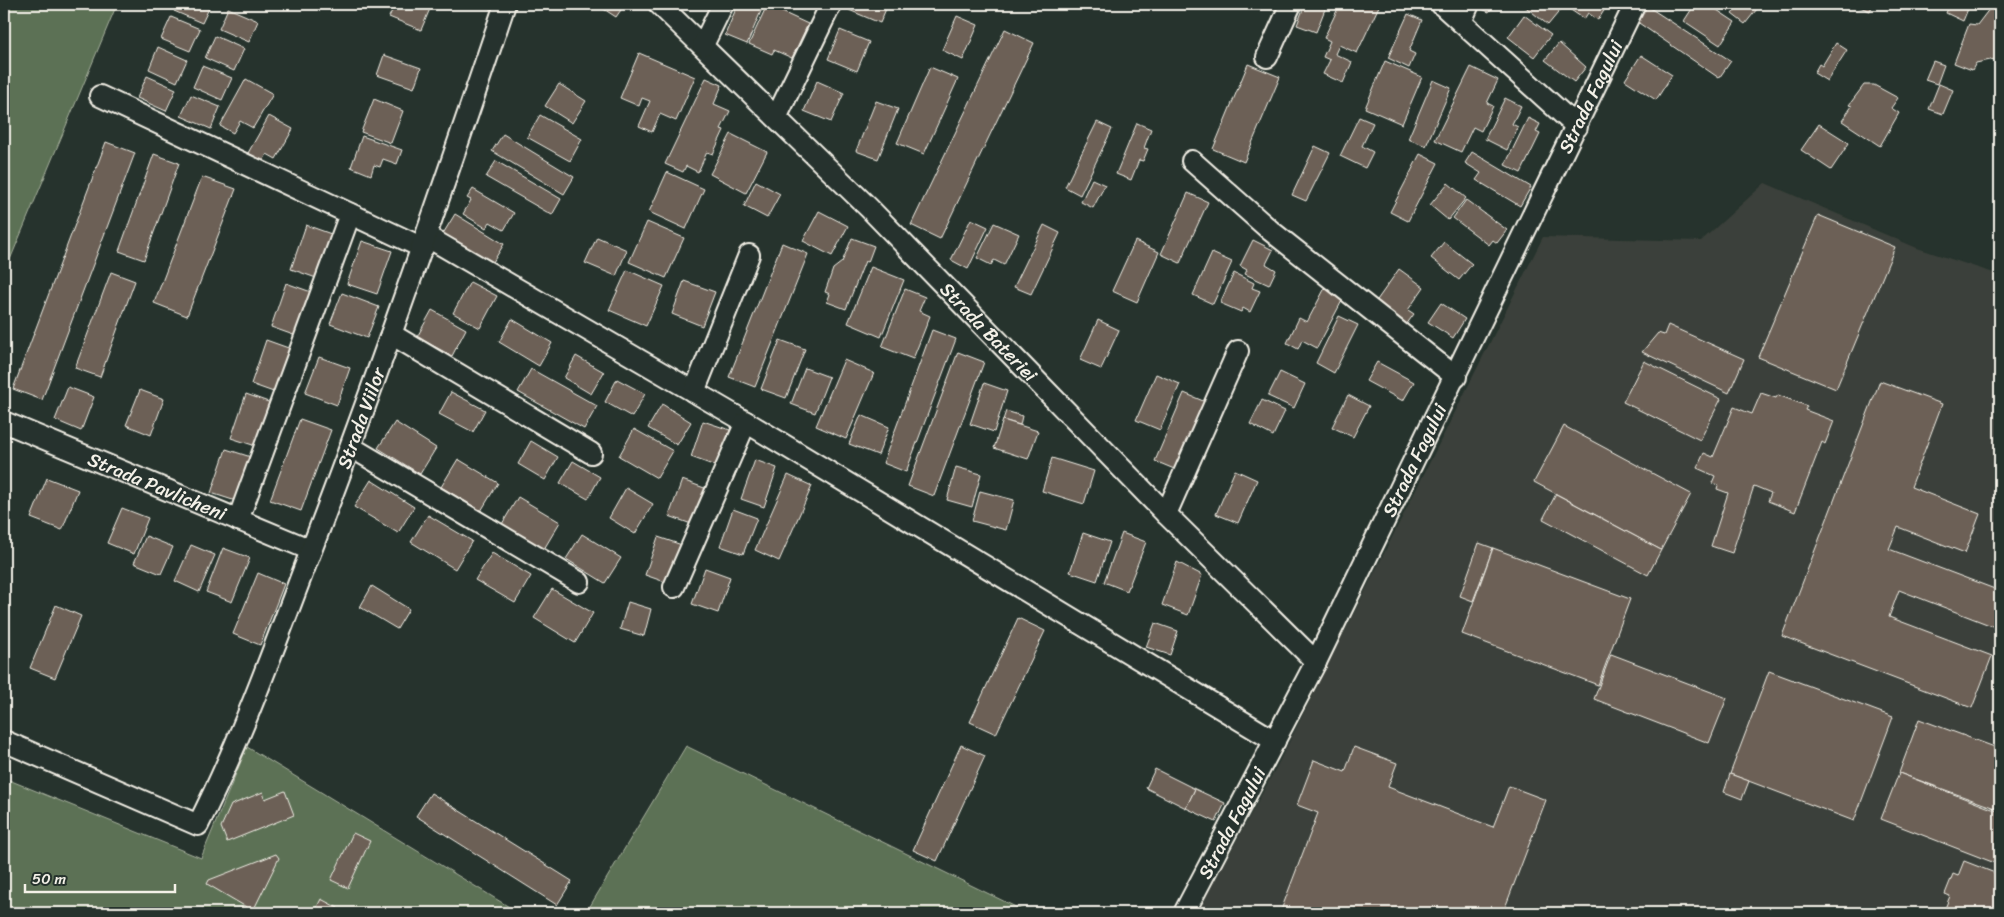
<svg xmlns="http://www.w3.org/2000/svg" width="2004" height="917" viewBox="0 0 2004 917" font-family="Sriracha,sans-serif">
	<rect width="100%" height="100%" fill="#26332d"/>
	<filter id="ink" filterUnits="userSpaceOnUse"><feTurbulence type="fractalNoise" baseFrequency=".02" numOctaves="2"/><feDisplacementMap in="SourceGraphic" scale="10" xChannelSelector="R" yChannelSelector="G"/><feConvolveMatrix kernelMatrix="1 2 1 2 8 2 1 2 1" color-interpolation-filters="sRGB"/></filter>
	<g filter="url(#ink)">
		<path fill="#3b413a" d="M1765,183L1917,248L2000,275V913H1197L1278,764L1543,237L1701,241Z"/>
		<g fill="#5b7155" stroke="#a8b19e">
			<path d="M4,4H117L4,274Z"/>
			<path d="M686,746L1028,913H586Z"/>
			<path d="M247,747L519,913H4V778L201,858Z"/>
		</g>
		<g fill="#6c6157" stroke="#f4f1e8">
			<path d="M177,4H211L202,23L174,11Z"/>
			<path d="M395,4H432L421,30L389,17Z"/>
			<path d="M596,4H625L616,17Z"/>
			<path d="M738,4H764L747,44L725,35Z"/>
			<path d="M852,4H888L880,23L849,10Z"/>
			<path d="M1305,4H1327L1316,32L1297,25Z"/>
			<path d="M1340,4H1380L1357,53L1339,45L1335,54L1352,62L1343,83L1323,74L1330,60L1323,57L1330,41L1324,38Z"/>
			<path d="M1475,4H1493L1489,12L1474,6Z"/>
			<path d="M1522,4H1557L1562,8L1548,25Z"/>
			<path d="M1566,4H1598L1605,9L1598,20L1588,13L1584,19L1565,6Z"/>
			<path d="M1644,4L1731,61L1719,78L1633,19Z"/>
			<path d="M1695,4H1708L1735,22L1720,45L1684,21Z"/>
			<path d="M1740,4H1761L1745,24L1732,14Z"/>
			<path d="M1852,4H1873L1870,11Z"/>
			<path d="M1950,4H1970L1963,21L1946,13Z"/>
			<path d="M1993,4H2000V58L1976,63L1972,70L1954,63L1969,24L1977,25Z"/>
			<path d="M767,5L808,24L792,58L774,50L772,54L749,44Z"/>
			<path d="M228,8L258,21L249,42L219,29Z"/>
			<path d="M1408,14L1422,20L1409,51L1415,54L1409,68L1388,58Z"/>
			<path d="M1524,15L1551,35L1534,57L1508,37Z"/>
			<path d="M957,16L978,25L963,60L942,50Z"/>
			<path d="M171,17L200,29L190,51L161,39Z"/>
			<path d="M1005,29L1034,43L940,239L911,225Z"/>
			<path d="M840,30L869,42L857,71L828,59Z"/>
			<path d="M215,36L244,49L234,71L205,58Z"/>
			<path d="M1559,43L1586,67L1574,82L1545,60Z"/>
			<path d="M1836,43L1847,50L1827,81L1814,73L1819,64L1822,66Z"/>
			<path d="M158,47L187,60L177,82L149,69Z"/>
			<path d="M639,53L695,77L676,121L660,114L652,132L639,126L650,101L642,98L639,106L620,98Z"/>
			<path d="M384,55L421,68L414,88L377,75Z"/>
			<path d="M1641,55L1672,75L1656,100L1625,80Z"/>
			<path d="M1385,61L1422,77L1402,124L1365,108Z"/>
			<path d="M1933,61L1944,65L1937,84L1925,80Z"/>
			<path d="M1248,64L1280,77L1244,162L1213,149Z"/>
			<path d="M202,66L232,78L222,100L193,87Z"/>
			<path d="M930,67L958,79L924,154L897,143Z"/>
			<path d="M1471,67L1498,80L1487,103L1493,106L1481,131L1473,127L1461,152L1435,140Z"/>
			<path d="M147,76L176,89L166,111L137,98Z"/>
			<path d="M706,78L722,85L714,104L730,111L721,129L724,130L713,154L707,152L698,172L686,166L683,172L665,164Z"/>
			<path d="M246,79L273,94L253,128L240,121L233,133L220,126Z"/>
			<path d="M1433,80L1451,88L1426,146L1408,139Z"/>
			<path d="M817,81L844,93L831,122L804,111Z"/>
			<path d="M559,84L586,101L572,123L545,106Z"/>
			<path d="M1939,84L1953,90L1943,114L1929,109Z"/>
			<path d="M1864,85H1874L1898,98L1891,108L1899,113L1880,146L1842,121L1852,106L1849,105Z"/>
			<path d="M191,95L220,107L211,129L181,116Z"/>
			<path d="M1505,98L1521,106L1512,124L1518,127L1507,150L1485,139Z"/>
			<path d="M374,99L403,111L391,143L361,132Z"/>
			<path d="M876,101L898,109L878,159L856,151Z"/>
			<path d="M540,115L582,139L570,161L527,137Z"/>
			<path d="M269,116L293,129L276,159L267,154L263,161L248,153Z"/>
			<path d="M1359,117L1373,123L1362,146L1373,152L1365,168L1340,156Z"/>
			<path d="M1528,118L1540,124L1536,132L1540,134L1521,173L1505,165Z"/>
			<path d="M1097,122L1112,129L1080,195L1065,187Z"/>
			<path d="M1137,123L1151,129L1144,148L1148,149L1143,161L1139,160L1131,180L1116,174Z"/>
			<path d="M1819,124L1849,143L1831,170L1801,150Z"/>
			<path d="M503,134L574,177L564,194L492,151Z"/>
			<path d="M731,134L767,152L746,193L710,174Z"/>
			<path d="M362,136L402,150L397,164L383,159L380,167L374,165L371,175L351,167Z"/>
			<path d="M106,142L135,153L42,400L13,389Z"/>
			<path d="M1315,146L1330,153L1306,201L1292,195Z"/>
			<path d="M1472,152L1531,187L1520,206L1476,180L1481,173L1465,163Z"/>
			<path d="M154,154L179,163L144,260L119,251Z"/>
			<path d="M1420,154L1438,163L1408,221L1390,212Z"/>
			<path d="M496,161L561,199L552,215L486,177Z"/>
			<path d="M667,172L704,189L686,229L649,212Z"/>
			<path d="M202,177L236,189L187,316L154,303Z"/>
			<path d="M1092,179L1105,185L1093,208L1081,202Z"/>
			<path d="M756,181L780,194L767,218L744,206Z"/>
			<path d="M1448,183L1466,198L1448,220L1430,205Z"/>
			<path d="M473,189L514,213L504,230L490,222L486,228L463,214L471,200L467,198Z"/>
			<path d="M1188,193L1208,202L1180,263L1161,254Z"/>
			<path d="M1466,200L1507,230L1497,243L1493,240L1489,245L1453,218Z"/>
			<path d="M819,211L848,226L832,256L803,241Z"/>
			<path d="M455,214L504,244L490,267L441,237Z"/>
			<path d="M1818,215L1895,247L1836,389L1758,357Z"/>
			<path d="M971,219L988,227L968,269L951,260Z"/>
			<path d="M647,222L684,238L666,278L629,262Z"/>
			<path d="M994,223L1019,234L1004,265L994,260L991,265L977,258Z"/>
			<path d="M306,225L334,235L319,279L291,269Z"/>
			<path d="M1044,225L1060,233L1031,294L1014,287Z"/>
			<path d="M597,237L627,250L616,276L585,263Z"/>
			<path d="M852,238L874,246L868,262L865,261L846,309L827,302L830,294L825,292L833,269L842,262Z"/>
			<path d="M1253,240L1273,250L1266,264L1276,270L1269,285L1245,274L1247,270L1240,266Z"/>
			<path d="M362,241L392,251L377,294L347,284Z"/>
			<path d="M1135,241L1159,252L1137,302L1112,291Z"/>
			<path d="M1444,242L1472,264L1459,280L1431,258Z"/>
			<path d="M782,243L808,254L755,387L729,377Z"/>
			<path d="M1212,253L1232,262L1213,304L1193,295Z"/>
			<path d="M871,267L904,280L881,337L848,323Z"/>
			<path d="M1399,269L1424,287L1408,310L1414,314L1406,325L1375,303Z"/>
			<path d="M627,270L664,286L646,326L609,310Z"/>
			<path d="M111,272L135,281L100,377L75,368Z"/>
			<path d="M1234,273L1254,283L1252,288L1260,291L1250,312L1243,308L1241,312L1220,303Z"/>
			<path d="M684,281L715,292L702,326L672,314Z"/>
			<path d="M470,282L497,296L480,328L453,313Z"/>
			<path d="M286,283L314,293L299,337L271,327Z"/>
			<path d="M1326,286L1344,297L1317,348L1302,340L1298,349L1287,343L1299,318L1307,322Z"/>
			<path d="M905,289L925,297L919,311L930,316L913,359L882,347Z"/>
			<path d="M342,293L379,307L367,338L330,324Z"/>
			<path d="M1441,303L1465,319L1453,338L1428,322Z"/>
			<path d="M432,310L466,329L452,356L417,337Z"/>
			<path d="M1339,316L1358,325L1334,373L1316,363Z"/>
			<path d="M512,319L552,343L539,366L499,342Z"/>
			<path d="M1098,320L1119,330L1101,369L1080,360Z"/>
			<path d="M1668,325L1744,359L1729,393L1642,352L1658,333L1664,335Z"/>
			<path d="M932,330L956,339L906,472L883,463Z"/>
			<path d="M266,340L294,350L279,394L251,384Z"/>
			<path d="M780,340L805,349L786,398L761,389Z"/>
			<path d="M958,352L984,362L934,496L908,486Z"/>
			<path d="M576,356L604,372L591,394L564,378Z"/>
			<path d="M319,357L350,368L337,405L305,393Z"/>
			<path d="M844,360L874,373L846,439L816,426Z"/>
			<path d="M1644,361L1721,399L1700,440L1623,402Z"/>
			<path d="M1377,362L1414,382L1403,401L1366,381Z"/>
			<path d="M805,368L829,377L815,413L791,404Z"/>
			<path d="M531,369L597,406L584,429L518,392Z"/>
			<path d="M1280,372L1305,384L1294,408L1268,396Z"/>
			<path d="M1156,374L1180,384L1160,430L1136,420Z"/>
			<path d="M617,379L645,394L632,417L605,402Z"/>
			<path d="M1880,381L1942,404L1911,487L1980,514L1965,553L1898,527L1889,549L2000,591V629L1899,590L1889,617L1992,656L1972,708L1782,636Z"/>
			<path d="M984,383L1007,391L994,432L970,424Z"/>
			<path d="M68,387L94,397L81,431L55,420Z"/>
			<path d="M140,390L164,399L151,435L126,425Z"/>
			<path d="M451,392L485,410L473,432L439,414Z"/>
			<path d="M1184,393L1208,403L1179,471L1155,461Z"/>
			<path d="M1761,393L1776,398L1778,395L1807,406L1805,410L1834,421L1825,444L1822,442L1795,512L1768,501L1771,493L1754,486L1732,553L1711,546L1728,493L1717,489L1718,485L1712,483L1715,476L1697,468L1704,453L1713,457L1734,407L1752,414Z"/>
			<path d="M246,394L274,404L259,447L231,438Z"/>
			<path d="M1348,395L1369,406L1353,437L1332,427Z"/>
			<path d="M1262,400L1285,411L1273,436L1250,424Z"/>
			<path d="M662,404L691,422L677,445L648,428Z"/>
			<path d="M1006,411L1022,416L1020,425L1003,420Z"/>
			<path d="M861,415L889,427L878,455L849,444Z"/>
			<path d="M300,419L331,430L301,511L270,500Z"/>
			<path d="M1003,420L1038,431L1028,459L994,448Z"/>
			<path d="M703,421L733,431L721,468L691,457Z"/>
			<path d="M395,422L436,448L420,474L378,448Z"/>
			<path d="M1564,426L1691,494L1661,550L1534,482Z"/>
			<path d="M634,429L673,451L657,478L619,456Z"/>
			<path d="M531,441L558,457L545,480L518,464Z"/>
			<path d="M226,449L254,458L239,502L211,493Z"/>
			<path d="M1052,458L1094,471L1084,504L1042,491Z"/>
			<path d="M458,459L498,483L481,511L441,487Z"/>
			<path d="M755,460L777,468L764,507L741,499Z"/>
			<path d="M573,461L600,477L588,499L560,483Z"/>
			<path d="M956,467L981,474L972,507L947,500Z"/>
			<path d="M1235,470L1257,480L1238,523L1216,514Z"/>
			<path d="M788,475L812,486L779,561L755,550Z"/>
			<path d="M47,478L78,490L62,530L31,518Z"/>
			<path d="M371,480L414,507L398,533L354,507Z"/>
			<path d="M682,480L710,490L697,526L669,516Z"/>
			<path d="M626,488L653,504L635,534L609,518Z"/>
			<path d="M980,491L1014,500L1006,530L972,521Z"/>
			<path d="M1556,494L1661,550L1648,575L1543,519Z"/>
			<path d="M518,497L560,522L544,549L502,524Z"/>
			<path d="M122,508L148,518L134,554L107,543Z"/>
			<path d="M733,509L757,518L743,554L720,546Z"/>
			<path d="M428,515L472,541L455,569L411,542Z"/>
			<path d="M1083,533L1110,542L1097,581L1070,572Z"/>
			<path d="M1122,533L1146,542L1127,591L1104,582Z"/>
			<path d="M582,534L621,558L605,583L566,559Z"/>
			<path d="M146,536L173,547L161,574L134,563Z"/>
			<path d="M658,537L682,545L668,583L645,575Z"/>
			<path d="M1479,543L1493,548L1473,601L1460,596Z"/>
			<path d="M191,545L215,555L199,592L175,581Z"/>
			<path d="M223,548L250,558L232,602L206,592Z"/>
			<path d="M1493,548L1630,599L1598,685L1462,634Z"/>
			<path d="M492,553L531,576L515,603L475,580Z"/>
			<path d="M1177,562L1202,575L1188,615L1162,605Z"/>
			<path d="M705,568L730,577L718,613L692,604Z"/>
			<path d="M258,573L284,584L260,645L233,634Z"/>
			<path d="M372,586L409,609L397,629L360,607Z"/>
			<path d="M552,589L593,613L575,643L534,618Z"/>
			<path d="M628,602L651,609L644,636L620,629Z"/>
			<path d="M56,605L81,616L55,678L30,668Z"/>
			<path d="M1018,618L1045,631L996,734L970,722Z"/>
			<path d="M1155,623L1178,631L1170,655L1146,647Z"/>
			<path d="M1611,654L1727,698L1709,743L1594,699Z"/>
			<path d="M1769,671L1893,717L1854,821L1730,774Z"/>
			<path d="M1919,719L2000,749V810L1899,773Z"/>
			<path d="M961,745L985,756L937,861L913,850Z"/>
			<path d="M1354,747L1397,763L1388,787L1493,827L1509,786L1546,800L1503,913H1280L1318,813L1297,805L1314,760L1345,772Z"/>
			<path d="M1155,769L1195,789L1186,808L1146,788Z"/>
			<path d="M1899,773L2000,812V865L1881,819Z"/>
			<path d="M1730,774L1749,781L1742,799L1724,792Z"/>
			<path d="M1195,789L1225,803L1216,822L1186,808Z"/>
			<path d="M285,791L294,815L227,842L221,827L231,805L263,792L265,799Z"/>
			<path d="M431,793L572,881L557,905L416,816Z"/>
			<path d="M353,833L370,841L348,888L331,880Z"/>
			<path d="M276,854L279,858L253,911L207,884L209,880Z"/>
			<path d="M1964,861L2000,875V913L1944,911L1950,896L1945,894L1953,874L1958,876Z"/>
			<path d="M321,899L338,908L336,913H314Z"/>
			<path d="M1662,909L1674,913H1661Z"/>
		</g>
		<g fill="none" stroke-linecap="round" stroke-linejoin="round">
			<defs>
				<g id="minor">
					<path id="s1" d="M659,4L869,208L1166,514L1316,662"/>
					<path d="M1441,4L1577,127"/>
					<path d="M1461,22L1469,4"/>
					<path d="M703,45L723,4"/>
					<path d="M1267,57L1291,4"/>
					<path d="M100,96L423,248"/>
					<path d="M777,116L831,4"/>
					<path d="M1192,161L1271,231L1456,377"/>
					<path d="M426,236L746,422L1275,741"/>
					<path d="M391,334L591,453"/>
					<path d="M694,392L749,255"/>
					<path id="s2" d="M4,422L311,550"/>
					<path d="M351,447L579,582"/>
					<path d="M1166,514L1238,351"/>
					<path d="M238,520L350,214"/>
					<path d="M674,587L746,422"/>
					<path id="s3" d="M4,741L198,825C242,738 274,647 309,556C379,374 443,189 505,4"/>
					<path id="s4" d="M1184,913L1316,662L1635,4"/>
				</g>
			</defs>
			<use href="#minor" stroke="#f4f1e8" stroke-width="24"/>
			<use href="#minor" stroke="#26332d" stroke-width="20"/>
		</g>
	</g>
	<g text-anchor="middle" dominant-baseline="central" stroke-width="4" stroke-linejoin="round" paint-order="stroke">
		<g font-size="19" fill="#f4f1e8" stroke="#26332d">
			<text stroke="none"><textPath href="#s4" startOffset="912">Strada Fagului</textPath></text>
			<text stroke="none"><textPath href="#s1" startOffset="465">Strada Bateriei</textPath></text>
			<text stroke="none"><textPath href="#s3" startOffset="650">Strada Viilor</textPath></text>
			<text stroke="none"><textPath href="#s4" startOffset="508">Strada Fagului</textPath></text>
			<text stroke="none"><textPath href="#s2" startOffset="166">Strada Pavlicheni</textPath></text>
			<text stroke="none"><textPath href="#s4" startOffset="102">Strada Fagului</textPath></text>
		</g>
	</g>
	<rect width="2004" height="917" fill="none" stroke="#26332d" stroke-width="20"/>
	<rect x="10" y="10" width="1984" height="897" fill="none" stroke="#f4f1e8" stroke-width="2" filter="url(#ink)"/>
	<path d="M25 884v8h150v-8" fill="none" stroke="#f4f1e8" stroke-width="2.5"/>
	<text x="32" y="884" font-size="15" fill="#f4f1e8" stroke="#26332d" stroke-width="4" paint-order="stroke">50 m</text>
</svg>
